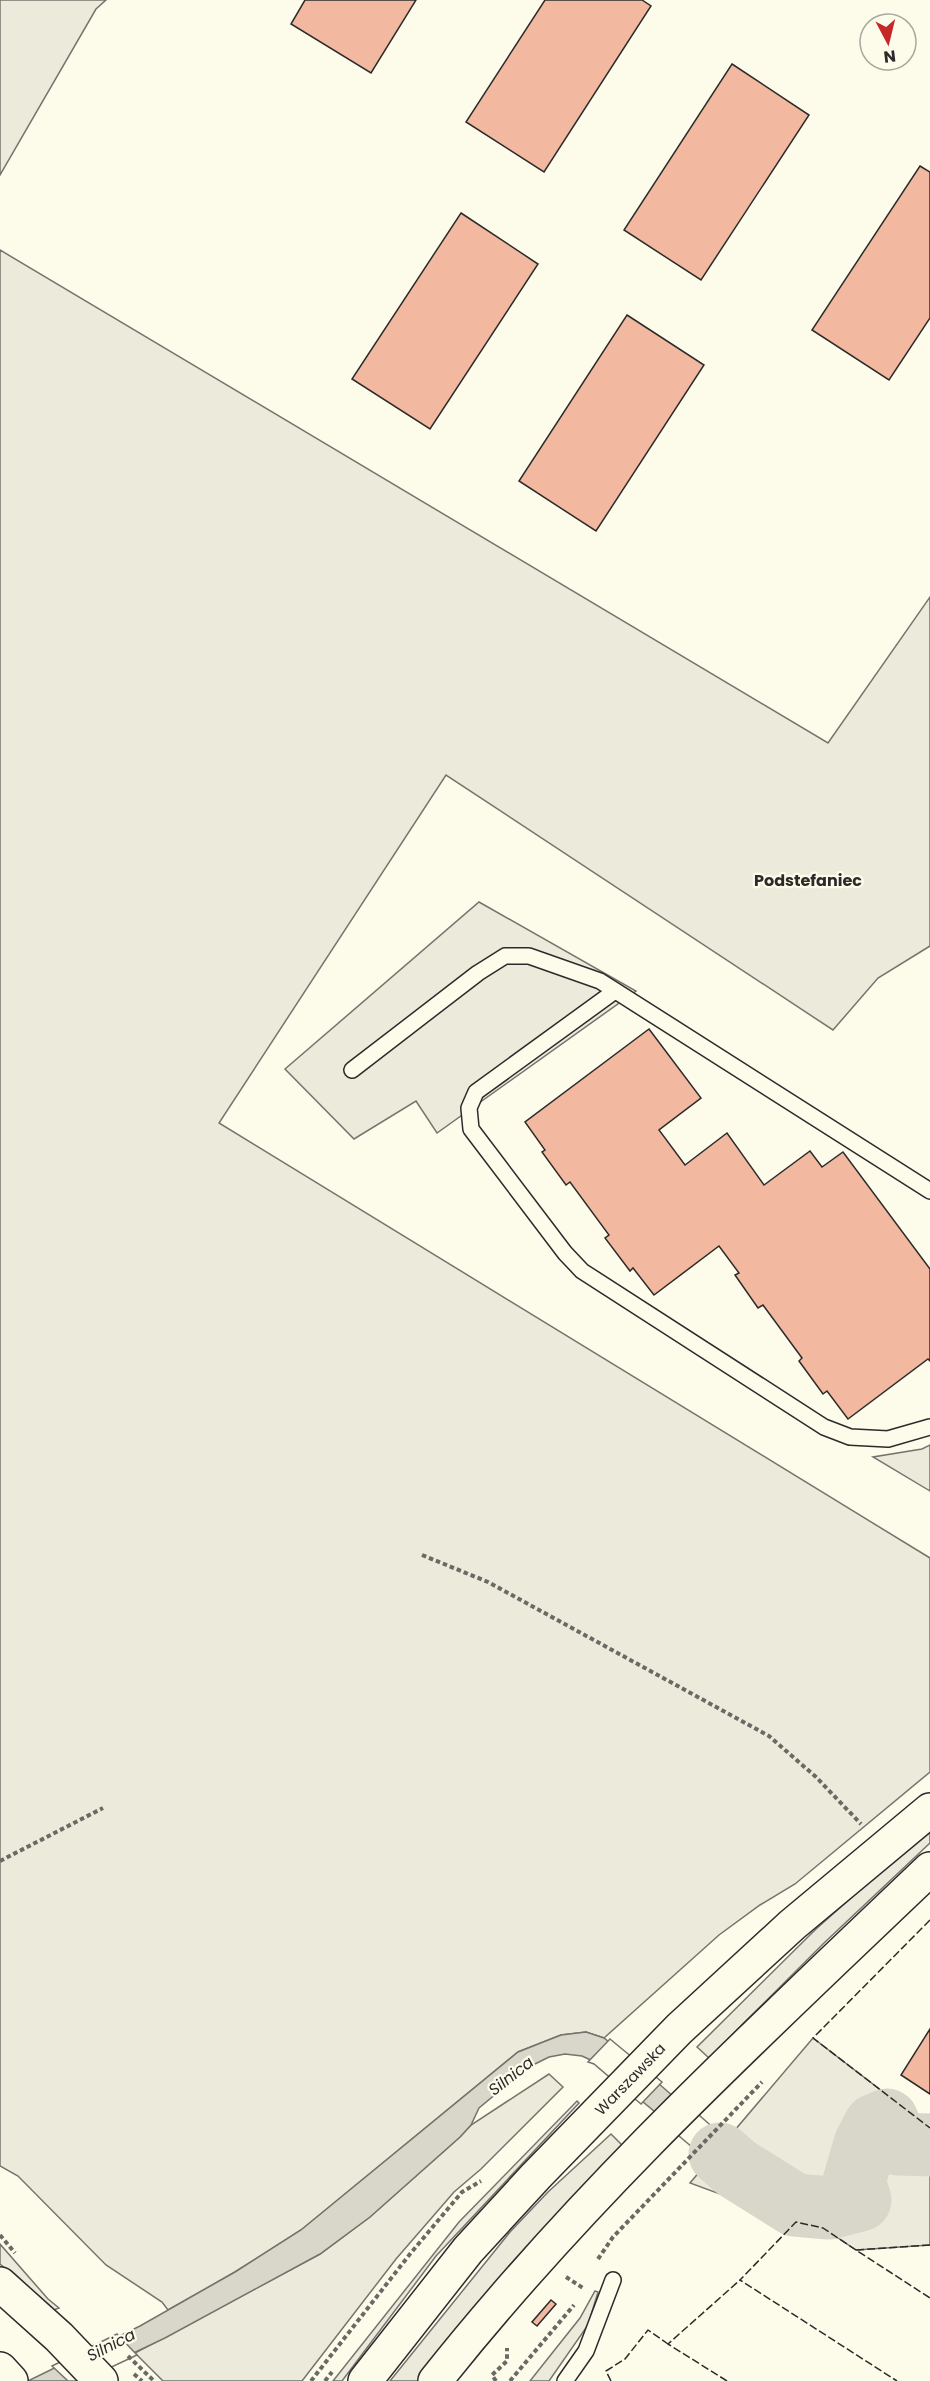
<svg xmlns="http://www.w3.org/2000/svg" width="930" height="2381" viewBox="0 0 930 2381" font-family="Poppins,sans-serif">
	<rect width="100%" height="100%" fill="#fdfbea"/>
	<g fill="#ecebdb" stroke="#74746e" stroke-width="1.5">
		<path d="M0,0H106L96,9L0,175Z"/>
		<path d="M0,250L828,743L930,597V946L878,978L833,1030L446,775L219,1123L930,1558V1772L795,1884L760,1905L719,1935L604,2038L586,2032L561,2035L518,2052L301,2230L235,2272L168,2310L162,2302L106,2265L18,2176L0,2166Z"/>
		<path d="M930,1445V1491L873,1457L922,1449Z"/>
		<path d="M930,1828V1843L824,1943L709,2058L697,2047L816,1929Z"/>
		<path d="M813,2038L930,2128V2245L856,2250L823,2228L796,2222L690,2183Z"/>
		<path d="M549,2074L563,2087L481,2169L454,2192L396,2259L302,2381H163L135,2353L320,2254L370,2217L460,2137L471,2125Z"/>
		<path d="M577,2101L579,2103L436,2256L342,2381H333L459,2222Z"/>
		<path d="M611,2134L622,2145L517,2258L422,2381H390L510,2232L548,2192Z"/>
		<path d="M0,2244L48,2299L59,2308L54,2310L0,2264Z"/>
		<path d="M595,2291L598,2292L588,2325L549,2381H530L580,2318Z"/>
	</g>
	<path fill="#eceadb" stroke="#74746e" stroke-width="1.5" d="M479,902L636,991L437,1133L416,1101L354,1139L285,1069Z"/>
	<path fill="#d8d7c9" stroke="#74746e" stroke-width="1.5" d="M586,2032L604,2038L649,2075L742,2157L799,2192L786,2209L739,2182L595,2062L582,2056L565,2054L549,2057L527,2068L479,2108L471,2125L460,2137L370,2217L320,2254L165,2338L75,2381H28L140,2326L235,2272L301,2230L518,2052L561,2035Z"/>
	<g fill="#fdfbea" stroke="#74746e" stroke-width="1.5">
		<path d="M610,2039L662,2082L641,2104L594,2064L588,2062Z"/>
		<path d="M674,2093L725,2138L705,2158L653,2114Z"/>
		<path d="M117,2334L137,2355L82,2381H68L52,2366Z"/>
	</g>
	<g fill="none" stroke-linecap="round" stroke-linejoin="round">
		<path stroke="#d8d7c9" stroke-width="63" d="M720,2154L736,2168L795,2205L829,2208L860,2200L854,2182L865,2144L875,2125L887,2120L898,2144L930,2145"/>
	</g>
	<g fill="#f2b8a0" stroke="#2b2b2b" stroke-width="1.5">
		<path d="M305,0H416L371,73L291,24Z"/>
		<path d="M545,0H642L651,6L544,172L466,122Z"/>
		<path d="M732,64L809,115L701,280L624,230Z"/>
		<path d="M920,166L930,172V318L889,380L812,330Z"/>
		<path d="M461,213L538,264L430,429L352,379Z"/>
		<path d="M627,315L704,365L596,531L519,481Z"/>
		<path d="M649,1029L701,1098L659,1130L685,1165L727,1133L764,1185L810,1151L822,1167L843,1152L930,1269V1361L928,1359L848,1419L827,1391L823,1394L799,1361L802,1358L763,1305L758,1308L735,1275L739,1273L719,1246L654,1295L633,1268L630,1271L605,1238L609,1235L570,1182L566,1185L542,1152L545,1150L525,1122Z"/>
		<path d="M930,2029V2094L901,2075Z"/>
		<path d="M551,2300L556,2304L537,2326L532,2322Z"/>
	</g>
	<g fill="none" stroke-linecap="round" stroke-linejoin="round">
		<defs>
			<g id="service">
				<path d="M615,991L476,1092L469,1108L471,1129L565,1253L582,1271L824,1427L850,1437L888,1439L930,1427"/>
				<path d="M352,1070L478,973L505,956H529L600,981L930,1191"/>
				<path d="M565,2381L586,2351L613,2280"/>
			</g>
			<g id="secondary">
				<path d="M0,2284L59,2337L101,2381"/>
				<path d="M0,2369L11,2381"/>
				<path d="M365,2381L468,2250L536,2176L679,2029L792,1925L930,1810"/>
				<path d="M435,2381C583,2194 758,2033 930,1869"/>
			</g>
		</defs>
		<use href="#service" stroke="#2b2b2b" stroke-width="18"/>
		<use href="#secondary" stroke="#2b2b2b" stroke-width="36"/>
		<g stroke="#6a6964" stroke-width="4" stroke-dasharray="4.5 3" stroke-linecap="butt">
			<path d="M422,1555L488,1582L769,1736L816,1777L861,1824"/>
			<path d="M0,1861L103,1808"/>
			<path d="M0,2235L15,2253"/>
			<path d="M598,2259L613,2237L762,2082"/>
			<path d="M566,2277L583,2288"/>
			<path d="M128,2356L154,2381"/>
			<path d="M134,2374L142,2381"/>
			<path d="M311,2381L410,2254L462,2192L481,2181"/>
			<path d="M325,2381L332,2372"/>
			<path d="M496,2381L492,2375L507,2361V2348"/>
			<path d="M510,2381L574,2305"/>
		</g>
		<use href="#service" stroke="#fdfbea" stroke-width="15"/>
		<use href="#secondary" stroke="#fdfbea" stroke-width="33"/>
		<g stroke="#2b2b2b" stroke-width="1.5" stroke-dasharray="8 3" stroke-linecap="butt">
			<path d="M930,1920L813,2038L930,2128"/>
			<path d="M930,2245L856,2250L930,2298"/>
			<path d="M856,2250L823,2228L796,2222L740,2280L897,2381"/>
			<path d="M611,2381L606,2371L625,2359L648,2330L668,2344"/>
			<path d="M727,2381L668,2344L740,2280"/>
		</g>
	</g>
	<g text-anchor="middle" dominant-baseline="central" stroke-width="4.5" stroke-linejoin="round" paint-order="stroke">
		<g font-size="15" fill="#2b2b2b" stroke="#fdfbea">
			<text transform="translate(630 2079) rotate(-46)">Warszawska</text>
		</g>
		<g font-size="16" font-weight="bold" fill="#2b2b2b" stroke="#fdfbea">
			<text x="808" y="880">Podstefaniec</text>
		</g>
		<g font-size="16" font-style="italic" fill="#2b2b2b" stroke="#fdfbea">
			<text transform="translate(511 2076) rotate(-38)">Silnica</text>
			<text transform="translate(111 2345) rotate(-27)">Silnica</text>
		</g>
	</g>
	<g transform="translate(888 42) rotate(173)"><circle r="28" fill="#fdfbea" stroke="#a9a89e" stroke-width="1.5"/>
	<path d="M0-4.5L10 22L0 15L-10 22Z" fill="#c62828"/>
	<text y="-9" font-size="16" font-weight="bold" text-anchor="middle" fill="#2b2b2b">N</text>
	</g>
</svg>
